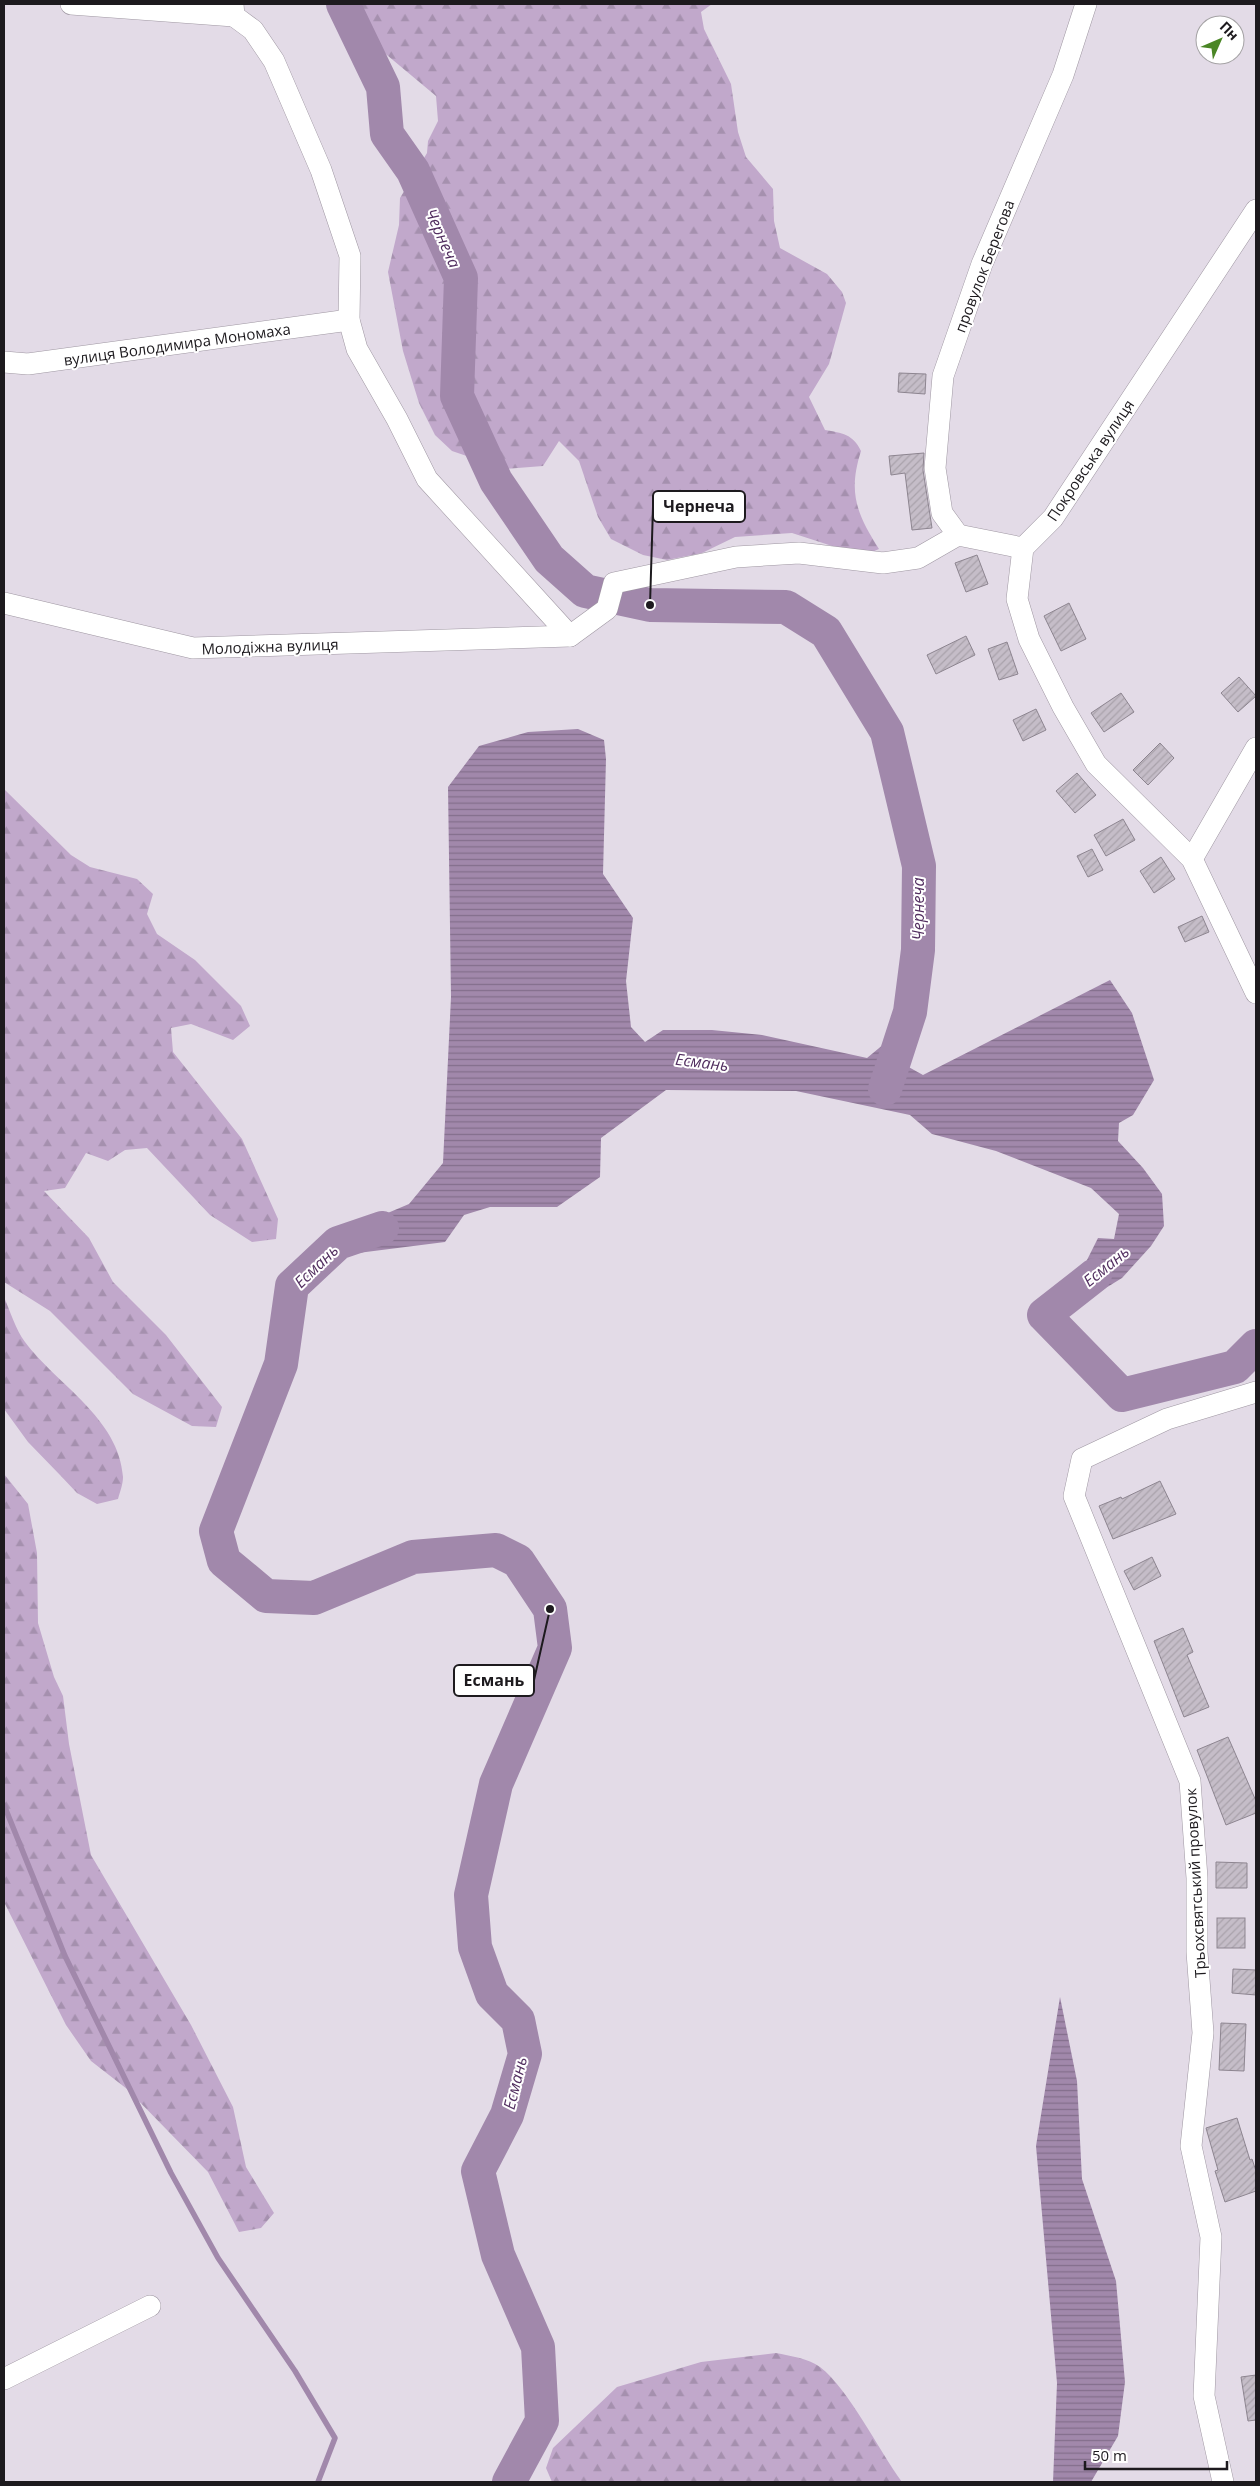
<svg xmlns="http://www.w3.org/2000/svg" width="1260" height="2486" viewBox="0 0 1260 2486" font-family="'Open Sans',sans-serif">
	<defs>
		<pattern id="forest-firs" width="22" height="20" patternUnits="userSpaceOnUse" patternTransform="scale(1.25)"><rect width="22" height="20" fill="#c1a8cb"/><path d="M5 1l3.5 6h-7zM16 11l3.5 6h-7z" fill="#a590ae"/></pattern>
		<pattern id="water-rules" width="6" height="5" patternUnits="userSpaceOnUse" patternTransform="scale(1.25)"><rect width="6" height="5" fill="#a188ab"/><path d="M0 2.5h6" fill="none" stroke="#836e8b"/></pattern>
		<pattern id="building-hatch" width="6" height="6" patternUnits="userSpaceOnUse" patternTransform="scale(1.25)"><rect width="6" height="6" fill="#c5bdc8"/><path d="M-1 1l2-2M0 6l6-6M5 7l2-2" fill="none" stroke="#a9a2ab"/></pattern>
	</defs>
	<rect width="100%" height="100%" fill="#e3dbe7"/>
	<g fill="url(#forest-firs)">
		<path d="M339,4H712L701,12L704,29L731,84L738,132L746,157L773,189L774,221L780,248L827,274L842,292L846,303L829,364L809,397L825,430C842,433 853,434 861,451C848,492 856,513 879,549L863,556L792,533L735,537L702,553L667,560L643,555L611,539L598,517L579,461L559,441L543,466L505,469L452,451L435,435L419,403L403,351L388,272L399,225L400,198L427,153L428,141L438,121L436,96L339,15Z"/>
		<path d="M4,789L71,855L90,867L137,879L153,894L147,914L157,934L195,960L241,1006L250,1026L233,1040L191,1024L171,1028L173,1052L242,1139L278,1219L276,1239L252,1242L210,1215L147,1148L125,1150L108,1161L86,1153L65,1188L44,1191L89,1238L113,1282L166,1335L222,1407L216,1427L192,1426L133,1394L50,1311L4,1282Z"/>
		<path d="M4,1297C10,1311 16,1330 25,1342C57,1385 119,1418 123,1477C123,1484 120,1492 118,1499L97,1504L77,1493L60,1475L28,1442L4,1409Z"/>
		<path d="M4,1474L28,1504L37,1553L38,1623L54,1677L63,1696L69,1744L91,1855L191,2025L233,2107L246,2167L274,2213L261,2228L239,2232L208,2172L127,2089L91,2061L66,2025L4,1902Z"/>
		<path d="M776,2353C790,2356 808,2358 820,2367C849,2389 879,2451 902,2482H552L546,2468L553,2448L617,2387L701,2362Z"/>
	</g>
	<g fill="url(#water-rules)">
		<path d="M578,729L604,740L606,759L603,874L633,918L626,981L631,1027L645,1042L663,1030H712L762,1035L867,1058L890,1039L896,1060L923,1075L1110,980L1132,1013L1154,1080L1133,1115L1119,1123L1118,1141L1143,1168L1162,1194L1164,1226L1151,1246L1122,1278L1096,1294L1060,1303L1077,1280L1098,1238L1114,1239L1119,1214L1091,1188L996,1151L932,1134L910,1115L796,1091L666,1090L601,1138L600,1177L557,1207H490L464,1215L445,1242L350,1254L338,1243L364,1223L409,1204L443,1163L451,997L448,787L479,746L528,732Z"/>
		<path d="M1060,1997L1077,2081L1082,2179L1116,2281L1125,2382L1118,2436L1091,2482H1053L1057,2383L1036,2146Z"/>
	</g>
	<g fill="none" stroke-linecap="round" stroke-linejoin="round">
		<path stroke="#a188ab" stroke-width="5.5" d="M4,1805L65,1956L171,2173L218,2258L295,2371L335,2438L318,2482"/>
		<g stroke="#a188ab" stroke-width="34">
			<path d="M343,4L383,87L387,134L413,171L461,278L457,396L496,481L549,559L585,591L650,605L786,607L826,632L887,732L919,866L918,950L910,1012L885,1089"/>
			<path d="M382,1228L338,1243L292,1286L281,1364L216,1531L224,1561L266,1596L314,1598L413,1557L496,1550L518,1561L550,1609L555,1648L496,1784L471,1895L475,1947L492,1994L518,2020L525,2054L507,2115L478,2171L498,2255L538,2347L542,2421L509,2482"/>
			<path d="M1095,1275L1044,1315L1122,1395L1235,1367L1256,1346"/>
		</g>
	</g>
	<g fill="url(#building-hatch)" stroke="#8d8590">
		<path d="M899,373L926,374L925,394L898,392Z"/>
		<path d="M924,453L923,470L932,528L912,530L905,473L891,475L889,456Z"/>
		<path d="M977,555L988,584L966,592L955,563Z"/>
		<path d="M1069,603L1086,639L1061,651L1044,616Z"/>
		<path d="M966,636L975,655L936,674L927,655Z"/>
		<path d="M1007,642L1018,674L999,680L988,649Z"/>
		<path d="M1239,677L1256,696L1238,712L1221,693Z"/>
		<path d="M1121,693L1134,712L1104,732L1091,713Z"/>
		<path d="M1036,709L1046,730L1023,741L1013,720Z"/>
		<path d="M1160,743L1174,758L1148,785L1133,770Z"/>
		<path d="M1077,773L1096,795L1075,813L1056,791Z"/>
		<path d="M1123,819L1135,840L1106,856L1094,835Z"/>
		<path d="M1092,849L1103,870L1088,877L1077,856Z"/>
		<path d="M1161,857L1175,879L1154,893L1140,871Z"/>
		<path d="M1202,916L1209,932L1185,942L1178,927Z"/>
		<path d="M1160,1481L1176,1514L1113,1539L1099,1506L1121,1497L1122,1499Z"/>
		<path d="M1152,1557L1161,1576L1134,1590L1124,1571Z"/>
		<path d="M1183,1628L1193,1652L1187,1655L1209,1707L1184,1717L1154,1641Z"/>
		<path d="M1228,1737L1256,1801V1813L1226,1825L1197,1750Z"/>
		<path d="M1216,1862L1247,1863V1888H1216Z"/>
		<rect x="1217" y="1918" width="28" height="30"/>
		<path d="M1233,1969L1256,1970V1995L1232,1993Z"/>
		<path d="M1221,2023L1246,2024L1244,2071L1219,2070Z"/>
		<path d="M1237,2118L1250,2160L1252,2159L1256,2171V2191L1225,2202L1215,2171L1218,2170L1206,2128Z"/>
		<path d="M1256,2375V2420L1248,2421L1241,2377Z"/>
	</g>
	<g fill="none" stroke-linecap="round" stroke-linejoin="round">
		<defs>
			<g id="minor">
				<path d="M71,4L234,16"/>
				<path d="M233,4L234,16L253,30L274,61L321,170L350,256L349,320L357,349L397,419L427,479L570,636"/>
				<path d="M1256,210L1053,518L1023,548L1017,599L1029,639L1063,707L1096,764L1192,859L1256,993"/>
				<path d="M4,362L28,364L349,320"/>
				<path d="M958,535L942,513L935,468L943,376L982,264L1063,75L1086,4"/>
				<path d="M4,603L193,648L570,636L607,609L614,583L736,557L799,553L883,563L918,558L958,535L1023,548"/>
				<path d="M1192,859L1256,748"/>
				<path d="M4,2379L150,2306"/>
				<path d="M1223,2482L1204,2396L1211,2237L1191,2146L1203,2033L1197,1952V1878L1190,1781L1074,1496L1082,1459L1167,1419L1256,1392"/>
			</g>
		</defs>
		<use href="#minor" stroke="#9f97a2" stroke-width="22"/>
		<use href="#minor" stroke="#fff" stroke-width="21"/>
	</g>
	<g text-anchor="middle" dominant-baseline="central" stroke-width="4" stroke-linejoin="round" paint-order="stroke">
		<g font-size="15" fill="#1d1a1e" stroke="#fff">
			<text transform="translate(984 266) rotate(-69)">провулок Берегова</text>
			<text transform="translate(177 344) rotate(-8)">вулиця Володимира Мономаха</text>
			<text transform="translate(1090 460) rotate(-56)">Покровська вулиця</text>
			<text transform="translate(270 646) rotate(-2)">Молодіжна вулиця</text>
			<text transform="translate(1195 1883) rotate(-93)">Трьохсвятський провулок</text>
		</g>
		<g font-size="16" font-style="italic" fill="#522f60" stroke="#fff">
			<text transform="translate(443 238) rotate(66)">Чернеча</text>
			<text transform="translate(918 909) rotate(-90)">Чернеча</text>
			<text transform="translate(702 1062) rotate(7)">Есмань</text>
			<text transform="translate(316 1266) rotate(-44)">Есмань</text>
			<text transform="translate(1106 1266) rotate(-39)">Есмань</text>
			<text transform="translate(515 2083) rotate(-76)">Есмань</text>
		</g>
	</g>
	<path fill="none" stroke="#1d1a1e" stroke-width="2" d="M650 605L653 507M550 1609L534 1680"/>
	<g fill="#1d1a1e" stroke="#fff" stroke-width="2">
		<circle cx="650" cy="605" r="5"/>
		<circle cx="550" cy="1609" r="5"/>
	</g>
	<g fill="#fff" stroke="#1d1a1e" stroke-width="2">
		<rect x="653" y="491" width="92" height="31" rx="5"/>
		<rect x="454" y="1665" width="80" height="31" rx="5"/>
	</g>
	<g font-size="16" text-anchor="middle" font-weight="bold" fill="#1d1a1e">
		<text x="699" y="512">Чернеча</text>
		<text x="494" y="1686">Есмань</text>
	</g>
	<rect width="1260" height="2486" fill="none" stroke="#1d1a1e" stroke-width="10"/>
	<g transform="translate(1220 40) rotate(45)"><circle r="24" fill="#ffffff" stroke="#a5a3a5"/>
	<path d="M0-4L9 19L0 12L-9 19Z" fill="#4a8625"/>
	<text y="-8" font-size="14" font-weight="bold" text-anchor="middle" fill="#1d1a1e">Пн</text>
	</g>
	<path d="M1085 2461v8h142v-8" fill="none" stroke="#1d1a1e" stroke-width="2.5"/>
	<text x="1092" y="2461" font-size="15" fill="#1d1a1e" stroke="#ffffff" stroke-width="4" paint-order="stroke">50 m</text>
</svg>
